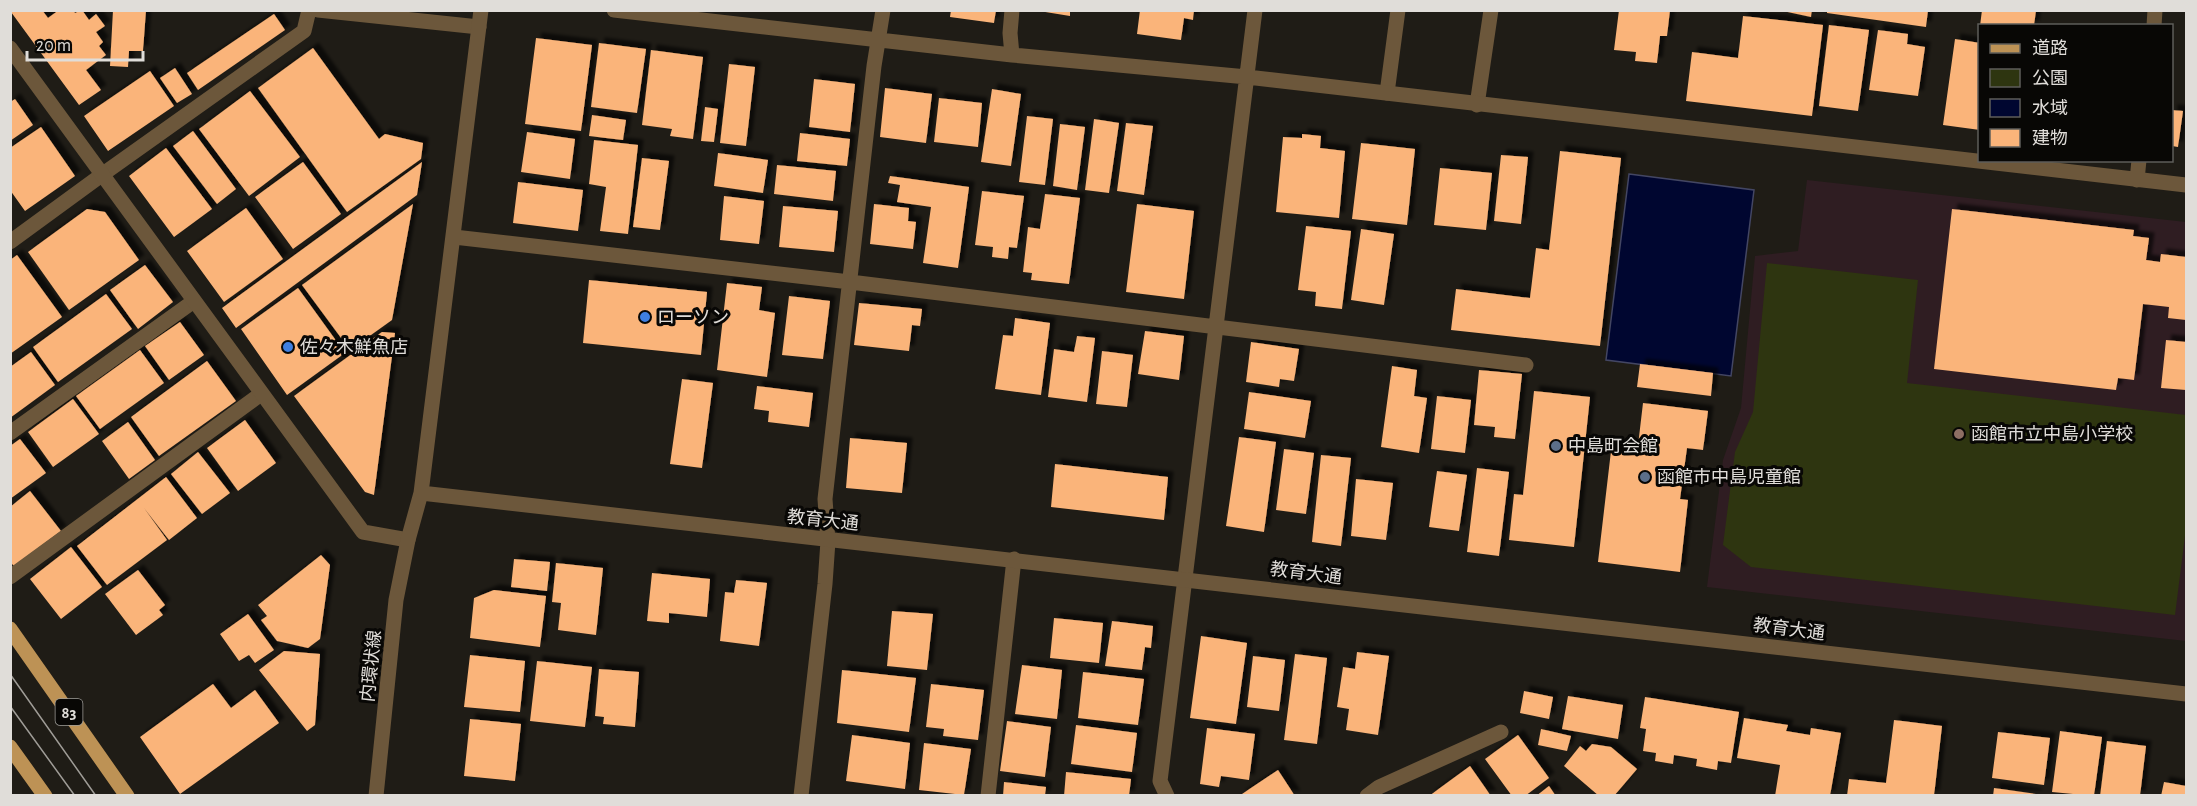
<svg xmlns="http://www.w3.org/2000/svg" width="2197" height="806" font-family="'Alegreya Sans','Noto Sans JP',sans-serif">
	<defs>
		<filter id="shadow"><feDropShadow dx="5.5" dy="-5.5" stdDeviation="1.5" flood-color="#0009"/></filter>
	</defs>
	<rect width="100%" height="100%" fill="#1f1c16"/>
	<!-- education -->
	<path fill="#2f1d22" d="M1807,180L2186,222V641L1707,587L1723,460L1741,408L1755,256L1798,251Z"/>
	<!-- green -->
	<path fill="#2e3510" d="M1767,263L1918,280L1907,383L2186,415V528L2175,615L1751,567L1723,545L1735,452L1753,412Z"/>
	<!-- water -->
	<path fill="#000630" stroke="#434663" stroke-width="1.5" d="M1629,174L1754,190L1731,376L1606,360Z"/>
	<!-- building -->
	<path fill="#fab47a" filter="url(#shadow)" d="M13,10H42L48,18L59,10H73L75,13L82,10L89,20L96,14L105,26L96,32L103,42L99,46L106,55L86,70L101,90L79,105L11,12Z
		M113,10H146L143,51H129L128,67L110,66Z
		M951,10H996L994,23L950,17Z
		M1033,10H1070V16Z
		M1140,10H1194L1193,20L1184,18L1181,40L1137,34Z
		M1619,10H1670L1667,36H1660L1657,63L1635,61L1636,52L1614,50Z
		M1778,10H1812L1811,17Z
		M1827,10H1928L1926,27L1827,13Z
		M1982,10H2036L2034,26H1980Z
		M274,14L285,30L198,90L187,73Z
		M1743,16L1823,25L1812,116L1686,101L1692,52L1738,58Z
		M1829,25L1869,30L1858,111L1819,106Z
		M1878,30L1908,34L1907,44L1925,47L1918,96L1869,90Z
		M536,38L592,45L581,131L525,124Z
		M1955,39L1980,43V130L1943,125Z
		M599,43L646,49L637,113L591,107Z
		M313,48L379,139L385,134L423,143L421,159L347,212L258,88Z
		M651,50L703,57L693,139L670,136L672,129L642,125Z
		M729,64L755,67L746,146L720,143Z
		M175,68L192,94L177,103L160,78Z
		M150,71L174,106L108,151L84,116Z
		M814,79L855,84L850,132L809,127Z
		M885,88L932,94L926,143L880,137Z
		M992,89L1021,94L1011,166L981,162Z
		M250,91L300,157L249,196L199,129Z
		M939,98L982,103L978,147L934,142Z
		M15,99L33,125L10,141V102Z
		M705,107L718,109L714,142L701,141Z
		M2172,110L2183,111L2178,147L2172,146Z
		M592,115L626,120L623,140L589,136Z
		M1027,116L1053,119L1045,185L1019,182Z
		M1094,119L1119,123L1109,193L1085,190Z
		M1126,123L1153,126L1144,195L1117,191Z
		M1060,124L1085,127L1077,190L1053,186Z
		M41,127L75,176L25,211L10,190V148Z
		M193,131L236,189L217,204L173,146Z
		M527,132L575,139L570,179L521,172Z
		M800,133L850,139L847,166L797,161Z
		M1302,134L1321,136L1320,148L1345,151L1339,218L1276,212L1283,137L1302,138Z
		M594,140L638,145L628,234L600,231L606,187L589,184Z
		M1361,143L1415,149L1407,225L1352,219Z
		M166,148L212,209L174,237L129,176Z
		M1560,151L1621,158L1600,346L1451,330L1456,289L1530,298L1536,248L1549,250Z
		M718,153L768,160L763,193L714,186Z
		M1501,155L1528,157L1521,224L1494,221Z
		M642,158L669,161L660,230L633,227Z
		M303,162L341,214L293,249L255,197Z
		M422,162L417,195L236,328L222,308Z
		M777,165L836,171L833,201L774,194Z
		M1440,168L1492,173L1486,230L1434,225Z
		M890,176L969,187L958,268L923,263L931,207L897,202L900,185L888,183Z
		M518,182L583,190L578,231L513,223Z
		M982,191L1024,196L1017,248L1009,247L1008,259L992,257L993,247L975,245Z
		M1045,194L1080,198L1069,284L1031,280L1032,273L1023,272L1028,227L1040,229Z
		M724,196L764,201L759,244L720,240Z
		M413,204L392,320L350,350L302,285Z
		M874,204L909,208L908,221L916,222L913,249L870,244Z
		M1137,204L1194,211L1184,299L1126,292Z
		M783,206L838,211L834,252L779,247Z
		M246,208L283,259L224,302L187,251Z
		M87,209L105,212L139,260L69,310L28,252Z
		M1952,209L2134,230L2133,236L2149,238L2146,260L2160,262L2161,254L2186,257V320L2168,318L2169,307L2143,304L2134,380L2118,378L2116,390L1934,369Z
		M1306,226L1351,231L1342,309L1315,306L1316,292L1298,290Z
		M1361,229L1394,234L1384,305L1351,300Z
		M17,255L62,317L10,354V260Z
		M145,265L173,302L138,329L110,290Z
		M589,280L707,292L701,355L583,343Z
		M727,283L762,287L759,310L775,313L767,377L717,370Z
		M298,288L345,353L287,395L241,329Z
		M106,294L132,329L58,382L33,347Z
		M789,296L830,301L823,359L782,355Z
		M859,303L922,309L920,326L912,325L909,351L854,345Z
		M1015,318L1050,323L1041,395L995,389L1003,335L1013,336Z
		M180,322L204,355L169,380L145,346Z
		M1145,331L1184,336L1179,380L1138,374Z
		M382,332L395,333L374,495L365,492L294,396Z
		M1077,336L1095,338L1087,402L1048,397L1054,349L1074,352Z
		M2166,340L2186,342V390L2161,388Z
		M1251,342L1299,349L1294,381L1280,379L1279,387L1246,382Z
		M140,350L164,383L100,429L76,396Z
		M1102,351L1133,355L1127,407L1096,404Z
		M31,352L55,385L10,418V367Z
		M207,361L236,401L159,456L131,417Z
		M1640,364L1713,373L1711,396L1637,387Z
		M1392,366L1417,370L1414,396L1427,398L1419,453L1381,447Z
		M1479,370L1522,374L1515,439L1494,437L1495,427L1474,425Z
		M682,379L713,383L702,468L670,464Z
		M757,386L813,393L809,427L768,422L769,411L754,409Z
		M1534,391L1590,397L1574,547L1509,540L1514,494L1523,495Z
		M1249,392L1311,401L1305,438L1244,429Z
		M1437,396L1471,400L1465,453L1431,449Z
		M73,399L99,434L53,467L28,432Z
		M1643,403L1708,411L1703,450L1687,448L1680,499L1688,500L1680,572L1598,562L1611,451L1637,454Z
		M245,420L276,463L238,491L207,448Z
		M128,422L155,460L129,479L102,441Z
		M1239,437L1276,442L1264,532L1226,526Z
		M850,438L907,443L902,493L846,488Z
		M20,439L46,473L10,499V446Z
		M1284,449L1314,453L1306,514L1276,510Z
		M198,452L230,493L202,514L171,474Z
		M1321,455L1351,458L1341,546L1312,542Z
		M1055,464L1168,477L1164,520L1051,507Z
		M1477,468L1509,472L1499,556L1467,552Z
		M1437,471L1467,475L1459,531L1429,527Z
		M166,477L197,518L169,540L144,508L167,540L107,585L77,546Z
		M1356,479L1393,483L1386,540L1351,536Z
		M30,491L61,531L14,566L10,562V507Z
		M71,547L102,587L61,619L30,579Z
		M321,555L330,565L320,639L308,648L277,641L261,620L267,616L258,605Z
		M514,559L550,562L547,591L511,587Z
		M556,563L603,568L596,635L558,630L561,603L552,602Z
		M138,570L165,605L159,610L163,615L136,635L105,594Z
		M652,573L710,579L707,617L669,613V623L647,621Z
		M736,580L767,583L759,646L720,641L725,592L734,593Z
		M494,590L546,596L540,647L470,638L474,598Z
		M892,611L933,614L927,670L887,666Z
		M248,614L274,650L255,663L249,655L239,661L220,634Z
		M1054,618L1103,623L1099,663L1050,658Z
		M1112,621L1153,626L1151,648L1145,647L1142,670L1105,666Z
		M1201,636L1247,643L1236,724L1190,718Z
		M284,651L320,654L315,725L307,731L259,670Z
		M1357,652L1389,656L1378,735L1346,730L1349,709L1337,707L1343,667L1355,669Z
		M1295,654L1327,658L1317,744L1284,740Z
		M470,655L525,661L520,712L464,707Z
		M1253,656L1285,660L1279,711L1247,707Z
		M537,661L592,667L585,727L530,721Z
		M1022,665L1062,670L1057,719L1015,714Z
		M599,669L639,672L635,727L603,724L604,717L595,716Z
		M842,670L916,678L909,732L837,723Z
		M1083,672L1144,679L1138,725L1078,718Z
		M213,684L231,708L255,690L279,723L180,794L140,737Z
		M931,684L984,690L978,740L943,736L944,729L926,727Z
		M1524,691L1553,697L1549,719L1520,713Z
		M1568,696L1623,705L1618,739L1562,729Z
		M1645,697L1739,712L1731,763L1718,761L1717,770L1696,766L1697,759L1674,755L1673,764L1655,761L1656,753L1643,751L1646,729L1640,728Z
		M1744,718L1788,725L1786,731L1810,735L1811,728L1841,733L1830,796H1775L1780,765L1737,758Z
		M470,719L521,724L515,781L464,776Z
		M1894,720L1942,726L1934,796H1847L1849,779L1886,783Z
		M1007,721L1051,727L1045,777L1000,771Z
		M1076,725L1137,733L1132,772L1071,764Z
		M1207,728L1255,734L1249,780L1221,776L1219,787L1200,784Z
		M1541,729L1571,736L1567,751L1538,745Z
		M2060,731L2102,737L2094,796L2052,792Z
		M1998,732L2050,738L2044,785L1992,778Z
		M852,735L910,743L905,789L846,781Z
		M1518,735L1549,778L1525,796H1512L1485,759Z
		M2107,741L2146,746L2140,796H2100Z
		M924,743L971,749L964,795L919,790Z
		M1592,744L1611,747L1637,769L1614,796H1599L1564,766L1580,746L1586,751Z
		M1470,766L1491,796H1429Z
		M1278,770L1295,796H1239Z
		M1066,772L1131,779L1129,796H1064Z
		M1004,782L1046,787L1045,796H1003Z
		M2164,782L2186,786V796H2161Z
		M1549,786L1556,796H1536Z
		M1994,788L2036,794V796H1993Z"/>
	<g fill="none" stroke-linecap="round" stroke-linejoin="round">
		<!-- service -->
		<path stroke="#6c573b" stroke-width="15" d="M1387,93L1398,10
			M1477,105L1491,10
			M10,242L103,174L304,31L309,10
			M10,433L194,301
			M10,577L261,394"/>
		<!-- minor -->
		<path stroke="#6c573b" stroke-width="15" d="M318,10L479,27
			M614,10L1012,55L1247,77L2186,185
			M2154,26L2155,10
			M10,48L363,532L408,540
			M1012,55L1010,33L1012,10
			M2137,180L2139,160
			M454,237L850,282L1526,365
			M801,796L825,584L828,541L825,499L874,66L883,10
			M988,796L1014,559
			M1167,796L1160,781L1255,10
			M1367,796L1379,787L1501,732"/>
		<!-- tertiary -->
		<path stroke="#6c573b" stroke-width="15" d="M421,493L2186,694
			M376,796L396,600L408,540L421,493L481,10"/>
		<!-- primary -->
		<path stroke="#bd9255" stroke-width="15" d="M10,629L127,796
			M10,747L45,796"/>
		<!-- tram -->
		<path stroke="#9f9c97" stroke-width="1.5" d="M10,674L96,796
			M10,706L75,796"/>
	</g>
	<!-- markers -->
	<g fill="#3f7fe0" stroke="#080705" stroke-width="2">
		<circle cx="645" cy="317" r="6"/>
		<circle cx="288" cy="347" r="6"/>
	</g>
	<circle fill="#8d6e63" stroke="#080705" stroke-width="2" cx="1959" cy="434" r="6"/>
	<g fill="#5c6f8a" stroke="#080705" stroke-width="2">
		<circle cx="1556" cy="446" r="6"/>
		<circle cx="1645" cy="477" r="6"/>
	</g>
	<g text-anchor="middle" stroke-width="6" stroke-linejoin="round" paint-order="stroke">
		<!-- shield labels -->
		<rect fill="#080705" stroke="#9f9d99" stroke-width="1.5" x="55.5" y="699" width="27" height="26" rx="4.5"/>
		<g font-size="16" font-weight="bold" fill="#e0ddd9">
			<text x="69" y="718">83</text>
		</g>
		<!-- poi labels -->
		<g font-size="18" fill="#e0ddd9" stroke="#080705" text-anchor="start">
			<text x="657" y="323">ローソン</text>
			<text x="300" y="353">佐々木鮮魚店</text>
			<text x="1971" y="440">函館市立中島小学校</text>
			<text x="1568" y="452">中島町会館</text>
			<text x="1657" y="483">函館市中島児童館</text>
		</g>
		<!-- street labels -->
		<g font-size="18" fill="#e0ddd9" stroke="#080705">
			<text transform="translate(823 520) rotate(6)" y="6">教育大通</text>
			<text transform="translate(1306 573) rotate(7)" y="6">教育大通</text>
			<text transform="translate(1789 629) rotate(7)" y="6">教育大通</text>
			<text transform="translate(371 666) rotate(-84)" y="6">内環状線</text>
		</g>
	</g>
	<!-- border -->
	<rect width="2197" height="806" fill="none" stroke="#e0ddd9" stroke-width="24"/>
	<!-- legend -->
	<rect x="1978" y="24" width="195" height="138" fill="#080705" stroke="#5e5d5a" stroke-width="1.5"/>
	<rect x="1990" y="44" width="30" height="9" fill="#bd9255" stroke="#5e5d5a" stroke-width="1.5"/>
	<text x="2032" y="54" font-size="18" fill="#e0ddd9">道路</text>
	<rect x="1990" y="69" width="30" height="18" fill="#2e3510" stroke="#5e5d5a" stroke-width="1.5"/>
	<text x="2032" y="84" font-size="18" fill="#e0ddd9">公園</text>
	<rect x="1990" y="99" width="30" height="18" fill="#000630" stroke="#5e5d5a" stroke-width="1.5"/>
	<text x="2032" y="114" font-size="18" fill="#e0ddd9">水域</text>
	<rect x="1990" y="129" width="30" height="18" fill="#fab47a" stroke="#5e5d5a" stroke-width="1.5"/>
	<text x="2032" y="144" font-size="18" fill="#e0ddd9">建物</text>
	<!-- scale -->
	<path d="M27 51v9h116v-9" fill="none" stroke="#e0ddd9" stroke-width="3"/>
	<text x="36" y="51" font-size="18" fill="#e0ddd9" stroke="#080705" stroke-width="4.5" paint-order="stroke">20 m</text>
</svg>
